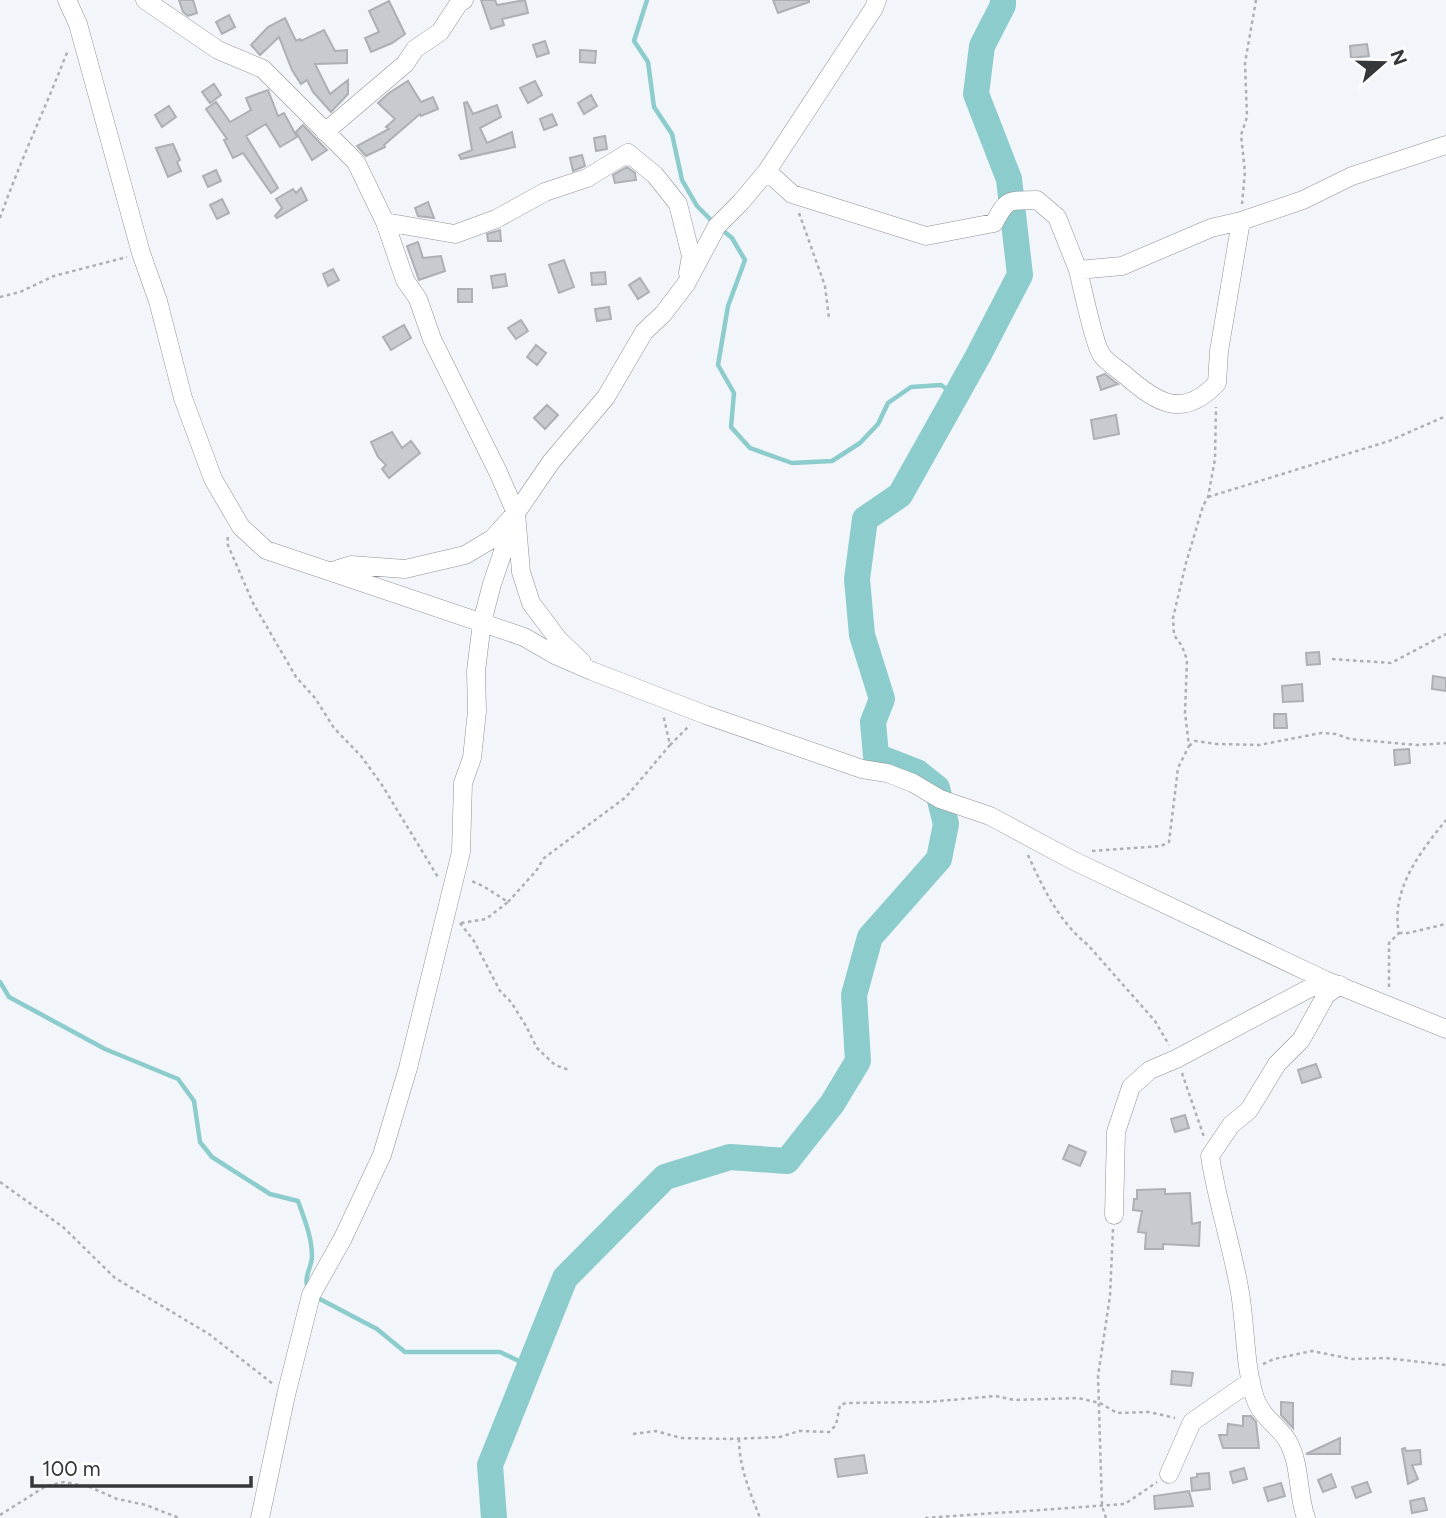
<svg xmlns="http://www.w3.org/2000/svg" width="1446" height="1518" font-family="Figtree,sans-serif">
	<rect width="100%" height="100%" fill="#f2f6fa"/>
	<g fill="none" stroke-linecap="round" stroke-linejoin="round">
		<!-- stream -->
		<path stroke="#8dcccc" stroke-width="4.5" d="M647,0L634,41L648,62L654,107L672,134L682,180L697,206L714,223
			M721,229L732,238L745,260L728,306L718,365L734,393L731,427L750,448L792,463L832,461L860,443L878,424L888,403L911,387L941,385L956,396
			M0,982L9,997L105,1049L178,1079L194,1101L200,1142L212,1157L270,1194L298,1201C304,1218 312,1237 312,1256C312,1267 303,1277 308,1288
			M316,1297L377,1329L405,1352H500L529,1366"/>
		<!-- river -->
		<path stroke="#8dcccc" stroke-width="26" d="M494,1518L490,1465L565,1278L665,1177L730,1157L787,1161L832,1104L858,1061L854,995L870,937L939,859L946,824L937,788L917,772L876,756L873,722L882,699L862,635L857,579L865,519L900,495L978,356L1020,275L1009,179L976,94L982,46L1003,5V0"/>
	</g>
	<!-- building -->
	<path fill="#c7cace" stroke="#acafb3" stroke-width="2" d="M179,0H193L197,13L188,16L183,12Z
		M481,0H495L497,5L525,0L528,13L502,19L504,25L491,29Z
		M773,0H809V2L778,13Z
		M389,1L405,34L392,43L371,52L365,38L379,32L369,11Z
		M229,15L235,27L222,34L216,22Z
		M285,18L296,41L300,39L301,41L324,30L335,51L347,50V63L315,64L330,94L348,80V94L331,112L313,92L307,80L301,84L292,70L279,37L260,55L251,45L268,27Z
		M545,41L549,53L537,57L533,45Z
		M1367,44L1369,56L1351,58L1350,46Z
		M580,50L596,51L595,63L580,62Z
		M408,81L421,102L433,97L438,109L421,116L420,114L384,145L385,147L366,156L357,146L389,129L386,127L395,119L378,103L389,93Z
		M535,81L542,95L528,103L520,88Z
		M214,84L221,95L210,103L202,92Z
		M268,90L278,116L284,113L297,137L280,147L266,124L246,136L278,188L271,193L243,153L233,158L224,140L227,139L206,109L216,102L230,122L251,110L246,98Z
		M591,95L597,106L584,114L578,103Z
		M467,102L473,114L497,105L501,117L480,128L487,143L512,132L515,147L461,159L459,155L472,150L464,103Z
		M169,106L176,117L162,127L155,115Z
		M552,114L557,125L544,130L540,119Z
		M303,125L327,150L312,160L296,132Z
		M605,136L607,149L596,151L594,138Z
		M173,144L180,160L177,162L181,171L168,177L156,148Z
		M582,155L585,166L573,171L570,158Z
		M627,167L635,173L636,180L615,183L613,175Z
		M216,170L221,181L208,187L203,176Z
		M301,188L307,200L277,218L275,216L282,208L276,199L293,189L296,193Z
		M222,199L229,213L217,219L210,205Z
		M428,202L434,218L418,216L415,208Z
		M500,230L501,241H488L487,234Z
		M418,242L423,258L441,256L445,271L419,280L407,246Z
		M564,260L574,287L559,293L549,265Z
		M333,269L339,280L328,286L323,274Z
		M605,272L606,284L592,285L591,273Z
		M505,274L507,286L493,288L491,276Z
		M640,278L649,292L638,299L629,285Z
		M458,289H472V302H458Z
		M609,307L611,319L597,321L595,309Z
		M521,320L528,331L516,339L508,328Z
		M404,325L411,338L391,350L383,337Z
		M536,345L546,353L537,365L527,357Z
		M1105,374L1115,382L1118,384L1101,390L1097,377Z
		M547,405L558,415L545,429L534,418Z
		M1116,415L1119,434L1094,439L1091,420Z
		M392,432L402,448L411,441L420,453L389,478L382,469L386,465L378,457L371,442Z
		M1319,652L1320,664L1307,665L1306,653Z
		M1433,676L1446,678V691L1432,689Z
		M1302,684L1303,701L1283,702L1282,686Z
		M1274,714H1286L1287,728H1274Z
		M1409,749L1410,763L1395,765L1394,750Z
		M1316,1064L1321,1077L1302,1083L1298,1070Z
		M1185,1115L1189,1128L1175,1132L1171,1119Z
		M1069,1145L1086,1152L1080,1166L1063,1159Z
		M1165,1189V1194L1190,1193L1192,1224L1200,1222L1199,1246L1163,1244V1249H1145L1146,1233L1138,1232L1142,1211L1133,1210L1134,1199H1137V1190Z
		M1172,1371L1193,1373L1191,1386L1171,1384Z
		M1281,1402L1293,1403V1428L1281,1415Z
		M1243,1416H1251L1256,1422L1259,1448H1223L1219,1435H1227L1228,1424L1243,1426Z
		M1340,1438V1454H1306Z
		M1405,1448L1406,1451L1420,1450L1421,1464L1412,1465L1418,1479L1408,1484L1402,1449Z
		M864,1455L867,1473L838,1477L835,1459Z
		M1244,1468L1247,1479L1233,1483L1230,1472Z
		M1209,1473L1210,1489L1192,1491L1191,1478L1197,1477V1474Z
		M1331,1474L1336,1487L1323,1492L1318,1480Z
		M1367,1482L1371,1492L1356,1498L1352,1487Z
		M1281,1483L1285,1496L1268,1501L1264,1488Z
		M1189,1491L1193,1506L1155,1509L1154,1496Z
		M1424,1498L1427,1510L1412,1513L1410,1501Z"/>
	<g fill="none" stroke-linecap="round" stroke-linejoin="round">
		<defs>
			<path id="minor" d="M67,0L78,24L141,253L158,301L183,398L213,479L241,527L266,550L524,637L555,655L592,671L706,715L862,769L887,773L913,783L940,799L990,816L1072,860L1325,980L1446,1029
				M145,0L218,50L263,69L356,162L385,222L405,280L418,299L432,339L498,472L516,513L521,572L531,603L558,639L582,662
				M325,132L405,64L415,49L440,32L459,3L464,0
				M767,171L792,194L926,236L994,223C1008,197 1008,201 1037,200L1057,217L1078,270L1122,266L1211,228L1241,221L1303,200L1352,176L1446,145
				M385,222L455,234L496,219L545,192L587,178L628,153L655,175L678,204L691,256L688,273
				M1078,270C1082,286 1094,344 1101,354C1106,362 1118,369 1125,375C1158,404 1183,419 1217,383L1219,351L1241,221
				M332,571L351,565L405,569L465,555L492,539L511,518
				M1114,1215L1116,1132L1131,1087L1150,1070L1176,1059L1325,980
				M1169,1474L1192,1422L1251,1381
				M260,1518L286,1395L311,1295L343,1238L382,1155L408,1068L461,852L463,783L472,758L477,711L476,671L482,622L492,584L516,513L551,462L606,397L644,332L663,314L686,284L717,226L741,202L767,171L874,8L877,0
				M1306,1518C1297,1493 1301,1463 1287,1440C1278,1425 1261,1417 1255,1398C1244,1365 1246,1323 1239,1287C1231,1243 1217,1201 1210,1156L1231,1125L1249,1110L1277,1064L1301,1040L1326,995L1340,985"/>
		</defs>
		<!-- minor casing -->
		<use href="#minor" stroke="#8f9296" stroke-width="19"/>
		<!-- path -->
		<path stroke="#adb0b3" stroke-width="2.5" stroke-dasharray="3.5 3.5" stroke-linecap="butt" d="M1242,204L1245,172L1241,135L1247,117L1245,63L1256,0
			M799,213L825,286L829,318
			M0,218C20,161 46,107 68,50
			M0,297L20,292L54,276L127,257
			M1208,497L1389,441L1446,416
			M228,537L227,543L253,603L296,677L315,698L334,728L361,756L382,785L439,879
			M1332,659L1391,663L1446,634
			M670,745L690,725
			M1189,746L1195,741L1217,744L1259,745L1321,733L1336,734L1350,739L1417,745L1446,743
			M1092,851L1161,846L1169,842L1178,768L1189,746L1185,713L1187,660L1182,646L1174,635L1173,618L1186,563L1203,506L1208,497L1215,459L1216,407
			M1028,855C1043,888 1059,922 1088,945L1155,1021L1169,1045
			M508,902L536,871L544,858L626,797L670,745L663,714
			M460,923L474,941L500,991L511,1002L526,1026L537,1048L555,1065L569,1070
			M461,923L486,919L508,902L483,886L469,880
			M1399,933H1408L1446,924
			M1389,987V943L1399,933C1390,890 1421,851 1446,820
			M1182,1073L1204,1137
			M0,1182L63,1227L115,1278L209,1334L273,1384
			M1263,1364L1274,1359L1312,1351L1352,1359L1386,1358L1446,1365
			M633,1434L656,1431L681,1438L730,1439L780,1437L799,1431L829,1432L836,1425L840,1405L846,1403L928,1402L996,1396L1014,1400L1078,1398L1100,1403L1117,1413L1149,1412L1175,1418
			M739,1439C739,1467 750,1492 760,1518
			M0,1515L46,1486L64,1482L90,1487L117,1499L146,1505L179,1518
			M925,1518L1125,1504L1157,1482
			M1106,1518L1102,1506L1098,1376L1110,1296L1113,1229"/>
		<!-- minor -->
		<use href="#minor" stroke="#fff" stroke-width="18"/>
	</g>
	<!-- north arrow -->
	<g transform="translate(1383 63) rotate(70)" stroke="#ffffff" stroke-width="5" paint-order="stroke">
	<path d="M0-5L12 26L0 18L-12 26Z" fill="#363739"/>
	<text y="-10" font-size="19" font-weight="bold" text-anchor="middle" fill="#363739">N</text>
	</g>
	<!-- scale -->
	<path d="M32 1476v10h219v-10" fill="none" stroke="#363739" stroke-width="3.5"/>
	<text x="42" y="1476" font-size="21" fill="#363739" stroke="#ffffff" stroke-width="5" paint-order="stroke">100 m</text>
</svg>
